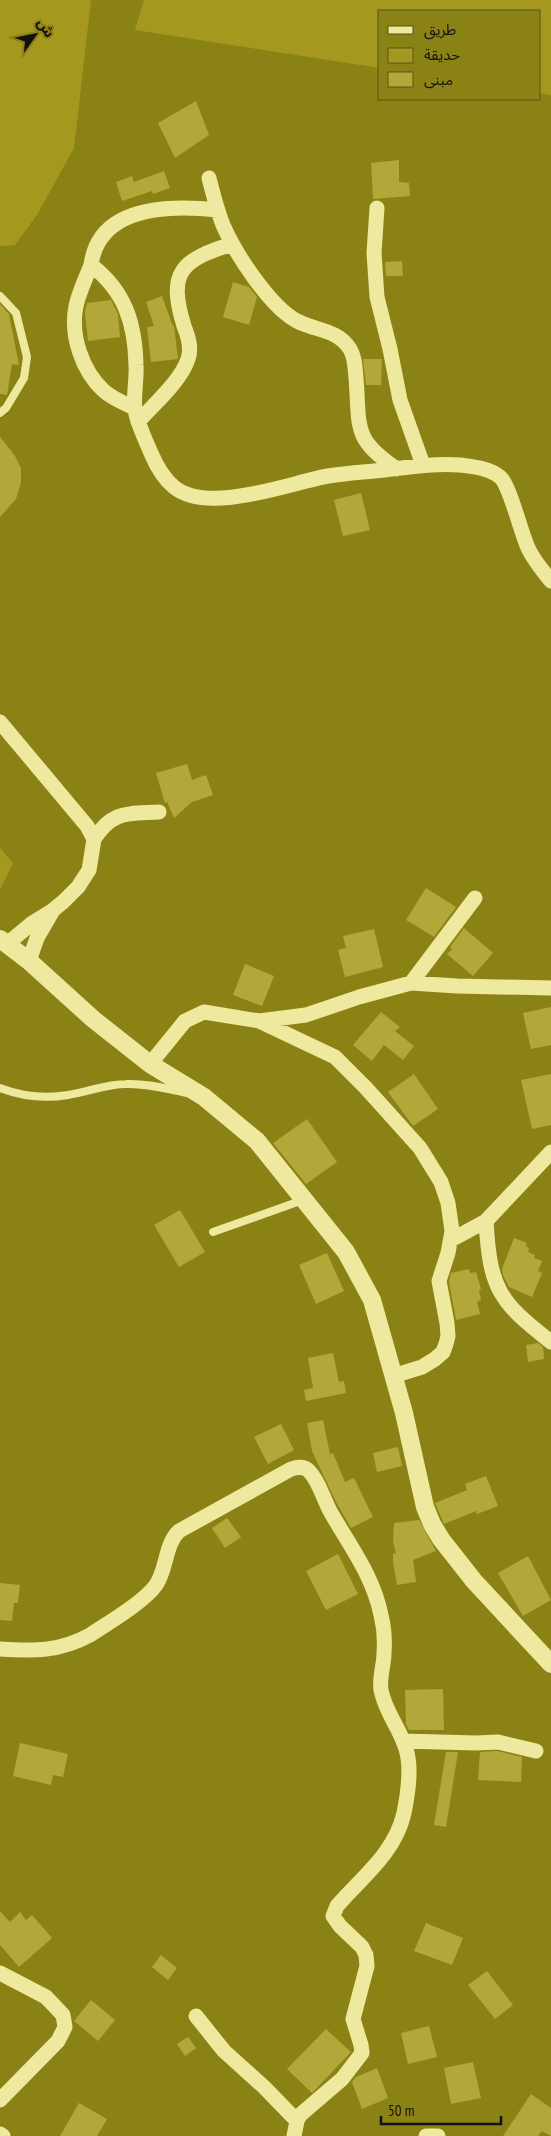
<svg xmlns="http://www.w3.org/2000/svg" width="551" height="2136" font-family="'PT Sans Narrow','Noto Sans Arabic',sans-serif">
	<rect width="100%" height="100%" fill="#8b8216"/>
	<!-- green -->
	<path fill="#a4991e" d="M0,0H91L74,148L37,215L15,245L0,246Z
		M144,0H551V95L540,93V11H380V68L135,30Z
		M0,848L13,863L0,890Z"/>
	<!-- building -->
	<path fill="#b2a83a" d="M196,101L209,135L175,158L158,123Z
		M399,160V182L409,183L410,196L373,199L371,163Z
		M164,171L170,188L153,194L152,191L122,201L116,182L132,176L134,182Z
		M402,261L403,276H386L385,262Z
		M233,282L249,287L257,297L249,325L223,317Z
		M162,296L172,324L174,326L178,359L151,362L147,327L154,326L146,302Z
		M111,300L118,314L120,337L88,341L85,312L87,303Z
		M0,304L9,314L19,365L12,364L7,395L0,394Z
		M363,359H382L381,385H366Z
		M0,437L15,456L21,468V483L16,499L0,517Z
		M361,493L370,530L343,536L334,500Z
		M187,764L192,780L206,775L213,795L192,802L174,818L167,802L165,803L156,773Z
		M426,888L456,907L434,937L406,920Z
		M464,928L493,953L473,976L447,954L452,949L450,947Z
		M374,929L383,967L345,977L338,950L346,948L343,936Z
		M245,964L274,976L262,1006L233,995Z
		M551,1007V1045L531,1049L523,1013Z
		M381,1012L400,1027L395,1031L414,1046L403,1060L384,1045L372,1061L353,1045Z
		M414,1074L438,1109L413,1126L388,1092Z
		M551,1074V1125L532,1129L521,1080Z
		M307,1119L337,1162L306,1184L273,1143Z
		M180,1210L205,1252L179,1267L154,1225Z
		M514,1238L527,1243L526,1246L529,1248L528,1252L535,1255L534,1258L542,1261L538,1271L542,1273L532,1297L509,1287L503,1275L502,1269Z
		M327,1253L344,1291L316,1304L299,1265Z
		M469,1269L470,1273L476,1272L481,1289L479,1290L481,1300L477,1302L480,1314L456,1320L449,1282L451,1273Z
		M538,1343L543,1347L544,1359L528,1362L526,1345Z
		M333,1353L339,1382L344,1381L346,1393L306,1401L304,1390L313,1388L308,1358Z
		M323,1420L330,1454L333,1453L345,1482L354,1478L373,1517L351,1528L336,1502L312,1451L307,1423Z
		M281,1424L294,1450L268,1464L254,1437Z
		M398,1447L402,1466L377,1472L373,1453Z
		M486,1476L498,1506L477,1514L476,1511L444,1524L435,1503L467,1490L465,1484Z
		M227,1518L241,1537L225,1548L212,1528Z
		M419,1520L436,1551L413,1560L416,1582L397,1585L393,1562V1554L396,1553L393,1542L394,1523Z
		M338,1554L358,1594L326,1610L306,1571Z
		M528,1556L551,1600L523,1616L498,1573Z
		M0,1583L20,1585L18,1603H14L12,1621L0,1620Z
		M443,1689L444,1730H409L406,1724L405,1690Z
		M20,1743L68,1754L63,1777L53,1775L51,1785L13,1776Z
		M497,1751L522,1757L521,1782L478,1780L480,1752Z
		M446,1752H458L446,1827L434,1825Z
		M0,1911L10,1922L20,1912L26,1920L32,1915L52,1938L19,1967L0,1945Z
		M426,1923L463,1938L452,1965L414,1951Z
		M161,1955L177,1968L168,1980L152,1967Z
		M487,1971L513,2005L495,2019L468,1985Z
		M91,2000L115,2020L98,2041L74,2021Z
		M429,2026L437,2057L408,2064L401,2033Z
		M326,2029L351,2052L312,2093L287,2069Z
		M188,2037L196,2048L185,2056L177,2044Z
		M473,2062L481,2098L451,2104L444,2068Z
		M377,2068L388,2098L362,2109L352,2082L356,2077Z
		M531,2094L551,2108V2136L542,2131L538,2136H503Z
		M79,2103L107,2119L97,2136H60Z"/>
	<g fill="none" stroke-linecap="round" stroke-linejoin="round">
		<!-- service -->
		<path stroke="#efe89f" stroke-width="8" d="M0,296L16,313L27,357L24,378L6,408L0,413
			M0,1088C21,1096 45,1099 68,1095C88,1092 106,1084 126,1084C146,1083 167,1089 187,1093
			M213,1232L303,1200"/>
		<!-- minor -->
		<path stroke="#efe89f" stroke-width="15" d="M209,178C213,194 217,210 223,225C235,253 270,307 297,321C316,331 337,329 350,349C355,357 355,368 356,378C360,427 352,439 397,469
			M377,208L374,253L377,297L390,349L400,400L423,465
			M218,210C171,205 99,205 91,265C125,291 135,323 136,365C137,379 133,396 135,410C138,425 145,439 151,453C156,465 163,478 174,487C208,515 289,483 328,476C347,473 366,472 385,470C410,467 435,463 460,465C474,467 489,468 500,477C510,485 521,534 529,550C535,562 543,571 551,581
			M91,265C86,278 79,292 76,306C70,335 82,371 104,391C113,399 124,403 135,408
			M138,422C153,405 181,381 188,359C192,348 188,336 184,326C167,271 182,260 232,244
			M0,722L87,826L94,839L89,870L78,887L64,901L52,911L31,924L7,944
			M94,839C113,810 128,814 159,812
			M29,961L37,938L52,912
			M411,983L475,898
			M259,1021L335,1057L366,1088L420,1148L441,1182L448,1203L452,1231L448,1253L439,1281L447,1323L448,1336L446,1344L443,1352L435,1359L422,1367L393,1376
			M150,1064L185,1021L204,1012L259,1021L306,1015L359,997L411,983L457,986L551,988
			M486,1221C490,1288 498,1301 551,1342
			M451,1240L486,1221L551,1152
			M0,1649C34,1651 59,1652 90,1635C108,1623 144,1602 156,1585C167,1569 165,1544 179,1531L291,1469C297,1467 304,1466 309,1471C319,1481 323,1498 330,1511C349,1545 373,1575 381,1615C384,1627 385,1640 384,1653C384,1665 379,1678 381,1690C385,1712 400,1728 406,1749C412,1768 408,1793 404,1813C395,1853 362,1877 337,1906L333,1916L340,1926L362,1947L366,1955L367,1966L353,2019L361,2045L362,2053L342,2079L300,2115L297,2121L294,2136
			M403,1741L476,1743L498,1742L536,1751
			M0,1973L46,1997L63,2015L65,2027L58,2041L0,2100
			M196,2016L224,2051L264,2087L297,2121
			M0,2134L3,2136
			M426,2136H438"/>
		<!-- tertiary -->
		<path stroke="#efe89f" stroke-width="18" d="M0,939L29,961L93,1019L150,1064L204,1097L257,1141L346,1252L372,1300L404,1413L425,1507L432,1524L441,1539L474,1581L551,1664"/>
	</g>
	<!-- legend -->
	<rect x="378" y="10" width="162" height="90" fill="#8b8216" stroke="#5a5514"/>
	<rect x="388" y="26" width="25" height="8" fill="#efe89f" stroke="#5a5514"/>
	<text x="424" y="35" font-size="15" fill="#111111">طريق</text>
	<rect x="388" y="48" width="25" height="15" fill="#a4991e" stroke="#5a5514"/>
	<text x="424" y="60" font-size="15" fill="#111111">حديقة</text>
	<rect x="388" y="72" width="25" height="15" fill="#b2a83a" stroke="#5a5514"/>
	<text x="424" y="85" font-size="15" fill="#111111">مبنى</text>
	<!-- north arrow -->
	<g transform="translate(35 35) rotate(57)" stroke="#8b8216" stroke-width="4" paint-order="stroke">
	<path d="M0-4L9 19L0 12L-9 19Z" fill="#111111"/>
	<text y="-8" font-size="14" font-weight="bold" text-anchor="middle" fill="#111111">ش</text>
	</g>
	<!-- scale -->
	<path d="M381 2116v8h120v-8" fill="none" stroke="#111111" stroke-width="2.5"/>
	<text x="388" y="2116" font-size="15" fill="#111111" stroke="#8b8216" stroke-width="4" paint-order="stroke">50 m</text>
</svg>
